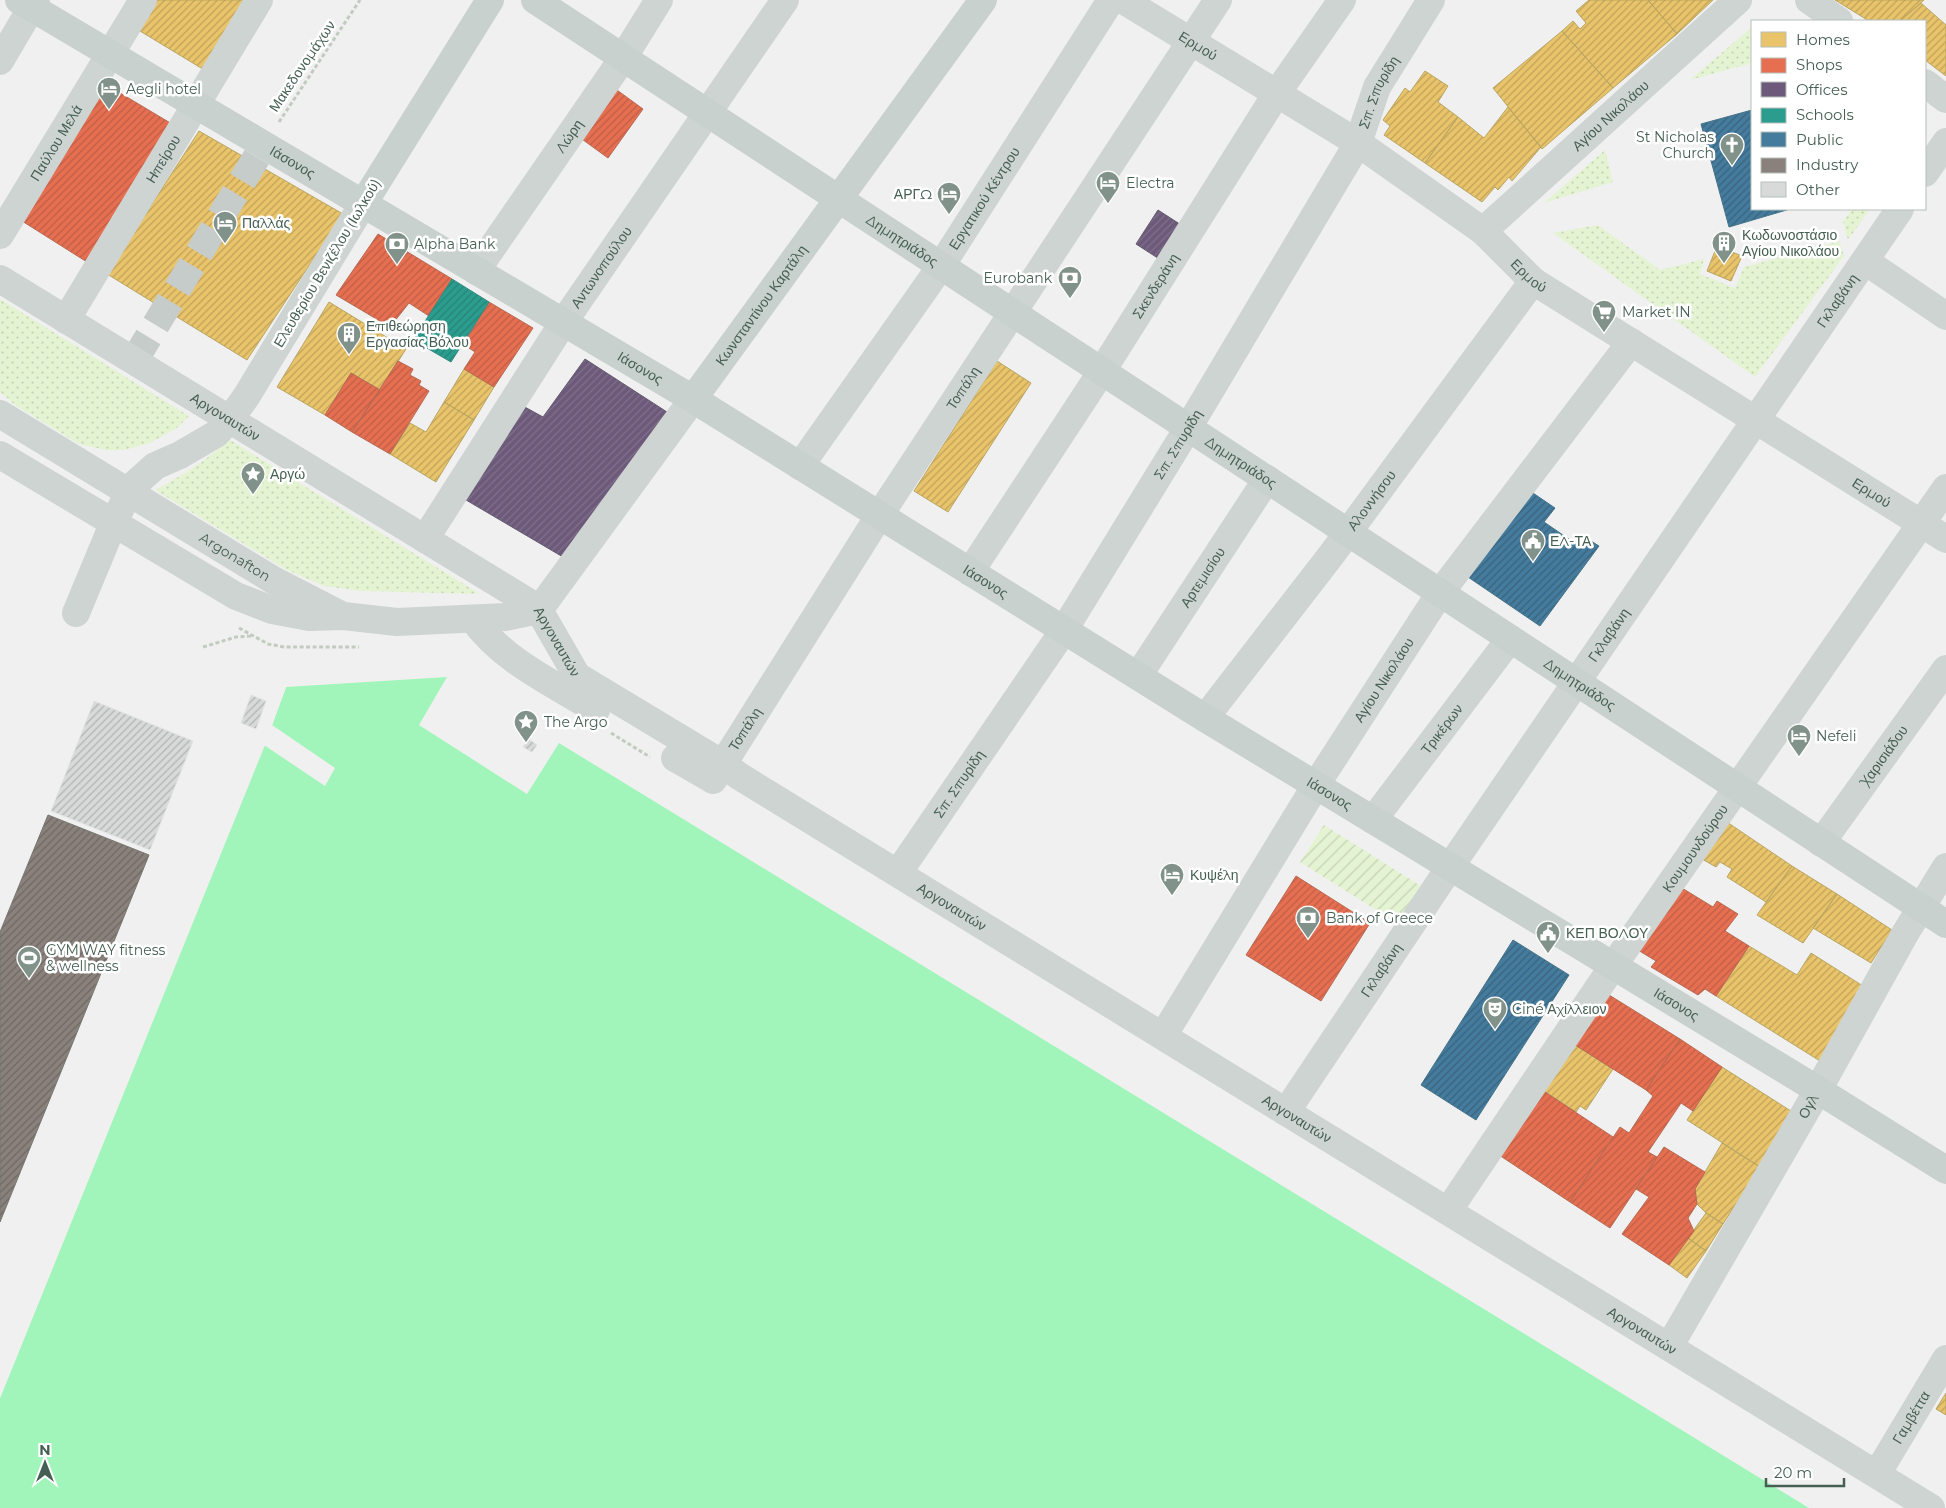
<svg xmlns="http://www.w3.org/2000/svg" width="1946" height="1508" font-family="Montserrat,sans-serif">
	<defs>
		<pattern id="grass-dots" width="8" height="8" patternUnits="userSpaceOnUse" patternTransform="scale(1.25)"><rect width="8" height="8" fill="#e4f3d2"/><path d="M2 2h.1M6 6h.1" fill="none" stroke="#c5d3b6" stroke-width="1.8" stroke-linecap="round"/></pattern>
		<pattern id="garden-furrows" width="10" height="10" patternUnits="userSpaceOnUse" patternTransform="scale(1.25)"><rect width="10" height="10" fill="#e4f3d2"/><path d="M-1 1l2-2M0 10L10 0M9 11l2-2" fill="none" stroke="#c5d3b6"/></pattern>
		<pattern id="homes-hatch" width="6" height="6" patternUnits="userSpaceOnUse" patternTransform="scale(1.25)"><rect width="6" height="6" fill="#e9c46a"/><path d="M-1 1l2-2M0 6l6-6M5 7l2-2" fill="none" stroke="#bfa25a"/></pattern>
		<pattern id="shops-hatch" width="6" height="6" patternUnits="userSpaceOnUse" patternTransform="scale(1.25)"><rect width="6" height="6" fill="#e76f51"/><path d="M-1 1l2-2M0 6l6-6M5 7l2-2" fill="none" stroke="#bd5e46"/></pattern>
		<pattern id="offices-hatch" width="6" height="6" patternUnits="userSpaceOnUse" patternTransform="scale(1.25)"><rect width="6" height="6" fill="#6d597a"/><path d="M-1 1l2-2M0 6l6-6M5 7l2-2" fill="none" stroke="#7f718a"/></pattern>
		<pattern id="schools-hatch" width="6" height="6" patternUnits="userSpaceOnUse" patternTransform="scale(1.25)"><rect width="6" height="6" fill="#2a9d8f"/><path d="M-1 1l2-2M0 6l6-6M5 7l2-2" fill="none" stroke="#268377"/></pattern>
		<pattern id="public-hatch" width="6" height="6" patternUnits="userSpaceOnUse" patternTransform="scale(1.25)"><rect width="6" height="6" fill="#457b9d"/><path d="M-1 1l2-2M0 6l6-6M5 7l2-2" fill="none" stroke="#39637c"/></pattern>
		<pattern id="industry-hatch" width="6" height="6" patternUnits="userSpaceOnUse" patternTransform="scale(1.25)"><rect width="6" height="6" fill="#8a817c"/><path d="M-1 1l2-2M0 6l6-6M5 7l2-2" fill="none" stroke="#6d6863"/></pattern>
		<pattern id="building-hatch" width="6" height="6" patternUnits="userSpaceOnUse" patternTransform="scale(1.25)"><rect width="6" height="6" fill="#d7dad9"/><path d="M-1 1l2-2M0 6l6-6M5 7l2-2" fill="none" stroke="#b0b4b3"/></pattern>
	</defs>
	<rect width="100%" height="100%" fill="#f1f0f1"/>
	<!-- grass -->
	<path fill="url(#grass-dots)" d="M1752,27V63L1690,80Z
		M1605,150L1613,182L1544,203Z
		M1852,209H1870L1848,240L1843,222Z
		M1598,225L1660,270L1704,259L1700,274L1735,288L1744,267L1839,241L1844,256L1755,377L1553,233Z
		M0,299L189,416L177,428L150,443L124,450H106L79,444L15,405L0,392Z
		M230,440L480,594L360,591L324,586L287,570L155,490C182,476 206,460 230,440Z"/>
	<!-- garden -->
	<path fill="url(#garden-furrows)" d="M1324,825L1424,888L1400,925L1300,862Z"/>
	<!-- water -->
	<path fill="#a2f5ba" d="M447,677L419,725L527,794L559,743L1809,1508H0V1398L265,745L286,687Z"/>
	<!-- pier -->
	<path fill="#f1f0f1" d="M284,686L286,687L272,725L335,768L325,786L264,745L0,1398V1391L262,744Z"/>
	<!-- homes -->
	<path fill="url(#homes-hatch)" stroke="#b8a663" d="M152,0H249L206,71L135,28Z
		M1589,0H1648L1677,34L1613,88L1562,31L1573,21L1580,29L1586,23L1576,11Z
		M1648,0H1713L1677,34Z
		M1835,0H1924L1900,21H1869Z
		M1921,3L1946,25V76L1925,60V21H1900Z
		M1562,31L1613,88L1542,149L1493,88Z
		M1425,71L1448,86L1438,102L1458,117L1425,163L1384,135L1390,126L1383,120L1405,88L1410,92Z
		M1508,107L1541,147L1512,181L1509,177L1498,190L1495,187L1482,202L1425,163L1458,117L1484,138Z
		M199,131L343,214L247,360L107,274Z
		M1717,246L1742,256L1731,281L1707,271Z
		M329,302L406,349L380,390L351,373L325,415L277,387Z
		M997,361L1031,383L948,512L914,491Z
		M464,369L494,387L474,420L444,402Z
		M444,402L474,420L436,482L390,454L410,423L426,432Z
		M1721,818L1792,866L1766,902L1727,877L1732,869L1720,862L1716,867L1695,855Z
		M1792,866L1837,894L1803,943L1757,915Z
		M1837,894L1892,930L1871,963L1813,928Z
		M1749,946L1797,975L1811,953L1863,986L1820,1061L1716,996Z
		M1569,1041L1613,1069L1586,1110L1580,1106L1576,1112L1539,1088Z
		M1722,1067L1794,1113L1760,1167L1687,1120Z
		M1722,1143L1760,1167L1723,1224L1706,1213L1697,1204L1695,1189Z
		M1706,1213L1723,1224L1706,1251L1688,1238Z
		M1688,1238L1706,1251L1687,1278L1669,1265Z
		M1946,1393V1415L1936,1409Z"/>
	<!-- shops -->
	<path fill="url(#shops-hatch)" stroke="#b66a52" d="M105,84L172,124L87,262L22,221Z
		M610,85L643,109L608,158L575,134Z
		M378,234L452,279L429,316L409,303L390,327L336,295Z
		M489,302L533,328L494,387L464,369L475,352L463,344Z
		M398,361L413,369L410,375L421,381L419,385L429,391L390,454L352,432Z
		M351,373L380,390L352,432L325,415Z
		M1296,876L1370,923L1321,1001L1246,955Z
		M1677,885L1713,907L1717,901L1738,914L1725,931L1749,946L1716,996L1705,989L1698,995L1651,967L1656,961L1633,947Z
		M1601,990L1680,1039L1646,1090L1569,1041Z
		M1680,1039L1722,1067L1693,1111L1681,1103L1648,1152L1657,1157L1610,1228L1570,1202L1620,1127L1629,1133L1653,1096L1646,1090Z
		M1539,1088L1613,1137L1570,1202L1496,1153Z
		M1664,1147L1705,1172L1695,1189L1697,1204L1688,1218L1694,1231L1669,1265L1622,1234L1649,1197L1636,1189Z"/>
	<!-- offices -->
	<path fill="url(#offices-hatch)" stroke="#615b6e" d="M1158,210L1189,230L1167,264L1136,244Z
		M585,359L667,412L563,557L461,497L523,406L543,417Z"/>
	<!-- schools -->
	<path fill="url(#schools-hatch)" stroke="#328a7d" d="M452,279L489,302L451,362L413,340Z"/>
	<!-- public -->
	<path fill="url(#public-hatch)" stroke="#457387" d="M1752,110V209H1790L1729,227L1701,124Z
		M1530,491L1555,508L1544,522L1579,546L1586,538L1599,546L1540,626L1468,577Z
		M1513,940L1569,975L1476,1120L1421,1085Z"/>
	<!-- industry -->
	<path fill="url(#industry-hatch)" stroke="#757770" d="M48,815L149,855L0,1222V932Z"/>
	<!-- building -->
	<path fill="url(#building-hatch)" stroke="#e2e3e3" d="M251,695L266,701L256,729L241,723Z
		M94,701L193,741L150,850L51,811Z
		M529,739L537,745L532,752L523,747Z"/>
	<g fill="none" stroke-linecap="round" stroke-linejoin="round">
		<!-- minor-tunnel -->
		<path stroke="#c6ccca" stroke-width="28" stroke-dasharray="28 14" stroke-linecap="butt" d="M134,361L264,145"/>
		<!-- path -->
		<path stroke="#c1ccbf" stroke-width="3" stroke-dasharray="4 2.5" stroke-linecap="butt" d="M279,122L360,0
			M239,628L268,644L284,647H359
			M203,647L236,637L252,636
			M611,733L650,757"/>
		<!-- minor -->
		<g stroke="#ced4d2" stroke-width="28">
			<path id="s1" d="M1123,0L1358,143L1483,231L1533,281L1946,539"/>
			<path d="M1809,0L1839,21"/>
			<path d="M0,61L36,0"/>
			<path d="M1925,83L1946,99"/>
			<path d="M1925,173L1946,142"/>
			<path id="s2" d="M1483,231L1738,0"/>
			<path id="s3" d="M0,235L143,0"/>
			<path d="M1865,261L1946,316"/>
			<path id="s4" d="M476,271L623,58L659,0"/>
			<path id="s5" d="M0,279L533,605L539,610L577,676L723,764L739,776L1931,1508"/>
			<path id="s6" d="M66,320L259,0"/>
			<path id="s7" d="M0,414L273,580L339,614"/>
			<path d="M0,455L236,596L272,610L309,617L343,616L397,622L505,617L539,610L693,399"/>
			<path id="s8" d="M800,466L941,266L1111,0"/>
			<path id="s9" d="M425,539L563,323L785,0"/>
			<path id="s10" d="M970,572L1102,371L1277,93L1342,0"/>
			<path d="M76,613L113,524L129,492L135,484L155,466L180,455L216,434L230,419L246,397L363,204"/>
			<path d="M473,619C503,661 553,683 596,710"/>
			<path id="s11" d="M1138,676L1267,479"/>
			<path id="s12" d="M1205,718L1332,554L1533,281"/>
			<path id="s13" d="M675,758L713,780L879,516L1218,0"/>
			<path id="s14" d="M1373,820L1510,639"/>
			<path id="s15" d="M1821,843L1946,669"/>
			<path id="s16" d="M898,873L1064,630L1188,428L1358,143L1377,87L1431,0"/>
			<path id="s17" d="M1163,1036L1316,785L1440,593L1631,342"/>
			<path id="s18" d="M1286,1112L1450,867L1900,209"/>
			<path id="s19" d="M1448,1211L1613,966L1946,488"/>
			<path id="s20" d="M1669,1347L1818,1090L1906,932L1946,867"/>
			<path id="s21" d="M1877,1474L1946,1359"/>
		</g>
		<!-- major -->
		<g stroke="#c8d1cd" stroke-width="28">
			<path id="s22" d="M19,0L693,399L1205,718L1818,1090L1946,1170"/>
			<path id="s23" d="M535,0L1946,924"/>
			<path d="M363,204L490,0"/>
			<path id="s24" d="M693,399L983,0"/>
		</g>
	</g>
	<!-- icons -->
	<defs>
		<symbol id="hotel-pin" viewBox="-11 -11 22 30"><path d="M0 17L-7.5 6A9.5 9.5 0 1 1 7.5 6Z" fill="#81928a" stroke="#fff"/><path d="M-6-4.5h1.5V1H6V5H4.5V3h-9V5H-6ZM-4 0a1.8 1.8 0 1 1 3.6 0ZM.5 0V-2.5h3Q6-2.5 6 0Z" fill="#fff"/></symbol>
		<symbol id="church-pin" viewBox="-11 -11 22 30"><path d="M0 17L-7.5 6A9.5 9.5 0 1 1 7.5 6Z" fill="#81928a" stroke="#fff"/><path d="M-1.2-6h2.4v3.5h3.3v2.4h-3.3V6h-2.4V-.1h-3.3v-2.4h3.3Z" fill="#fff"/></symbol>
		<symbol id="building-pin" viewBox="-11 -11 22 30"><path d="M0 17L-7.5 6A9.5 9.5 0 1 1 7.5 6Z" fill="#81928a" stroke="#fff"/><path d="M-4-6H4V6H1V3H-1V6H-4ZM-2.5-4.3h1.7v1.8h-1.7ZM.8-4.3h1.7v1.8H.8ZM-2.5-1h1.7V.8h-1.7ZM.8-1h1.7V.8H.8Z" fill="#fff"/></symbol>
		<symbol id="bank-pin" viewBox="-11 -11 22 30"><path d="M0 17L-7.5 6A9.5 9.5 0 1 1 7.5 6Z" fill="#81928a" stroke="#fff"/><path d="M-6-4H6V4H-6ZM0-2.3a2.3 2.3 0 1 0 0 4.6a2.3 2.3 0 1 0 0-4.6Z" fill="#fff"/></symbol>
		<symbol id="supermarket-pin" viewBox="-11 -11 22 30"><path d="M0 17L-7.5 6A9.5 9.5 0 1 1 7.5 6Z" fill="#81928a" stroke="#fff"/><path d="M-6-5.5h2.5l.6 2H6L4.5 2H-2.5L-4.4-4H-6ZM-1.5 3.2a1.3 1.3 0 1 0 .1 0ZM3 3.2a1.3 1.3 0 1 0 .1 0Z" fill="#fff"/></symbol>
		<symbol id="sight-pin" viewBox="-11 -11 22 30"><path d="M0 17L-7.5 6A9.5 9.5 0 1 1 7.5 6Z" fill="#81928a" stroke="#fff"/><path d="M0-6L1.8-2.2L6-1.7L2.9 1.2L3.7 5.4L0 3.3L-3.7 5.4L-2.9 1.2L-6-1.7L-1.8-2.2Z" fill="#fff"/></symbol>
		<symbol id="civic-pin" viewBox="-11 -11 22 30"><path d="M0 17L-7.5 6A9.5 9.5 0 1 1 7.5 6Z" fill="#81928a" stroke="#fff"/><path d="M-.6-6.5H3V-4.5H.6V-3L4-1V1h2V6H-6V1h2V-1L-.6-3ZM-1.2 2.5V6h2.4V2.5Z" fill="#fff"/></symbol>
		<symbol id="stadium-pin" viewBox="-11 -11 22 30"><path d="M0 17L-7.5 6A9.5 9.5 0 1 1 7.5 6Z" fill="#81928a" stroke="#fff"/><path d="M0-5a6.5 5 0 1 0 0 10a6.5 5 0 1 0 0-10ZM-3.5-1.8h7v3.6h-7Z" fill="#fff"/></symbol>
		<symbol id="theatre-pin" viewBox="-11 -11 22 30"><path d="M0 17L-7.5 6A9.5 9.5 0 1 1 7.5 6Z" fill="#81928a" stroke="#fff"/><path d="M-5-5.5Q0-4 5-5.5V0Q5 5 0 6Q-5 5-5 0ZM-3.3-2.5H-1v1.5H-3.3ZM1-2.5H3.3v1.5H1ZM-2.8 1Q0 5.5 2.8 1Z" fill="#fff"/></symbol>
	</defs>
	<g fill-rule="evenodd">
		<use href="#hotel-pin" x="95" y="75" width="28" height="38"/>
		<use href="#church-pin" x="1718" y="131" width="28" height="38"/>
		<use href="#hotel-pin" x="1094" y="169" width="28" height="38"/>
		<use href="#hotel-pin" x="935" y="180" width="28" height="38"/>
		<use href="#hotel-pin" x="211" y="209" width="28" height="38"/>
		<use href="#building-pin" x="1710" y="229" width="28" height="38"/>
		<use href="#bank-pin" x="383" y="230" width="28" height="38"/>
		<use href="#bank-pin" x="1056" y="264" width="28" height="38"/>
		<use href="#supermarket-pin" x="1590" y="298" width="28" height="38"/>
		<use href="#building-pin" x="335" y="320" width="28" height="38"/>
		<use href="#sight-pin" x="239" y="460" width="28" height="38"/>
		<use href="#civic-pin" x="1519" y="527" width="28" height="38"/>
		<use href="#sight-pin" x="512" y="708" width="28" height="38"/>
		<use href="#hotel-pin" x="1785" y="722" width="28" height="38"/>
		<use href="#hotel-pin" x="1158" y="861" width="28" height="38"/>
		<use href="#bank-pin" x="1294" y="904" width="28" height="38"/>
		<use href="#civic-pin" x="1534" y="919" width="28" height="38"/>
		<use href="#stadium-pin" x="15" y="944" width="28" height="38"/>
		<use href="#theatre-pin" x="1481" y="995" width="28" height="38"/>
	</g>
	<g text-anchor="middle" stroke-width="5" stroke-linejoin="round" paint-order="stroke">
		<!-- street labels -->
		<g font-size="14" fill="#455f53" stroke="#fff">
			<text dy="5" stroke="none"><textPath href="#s1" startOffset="88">Ερμού</textPath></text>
			<text transform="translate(302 66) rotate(-56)" y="5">Μακεδονομάχων</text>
			<text dy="5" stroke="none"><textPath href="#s16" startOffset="918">Σπ. Σπυρίδη</textPath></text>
			<text dy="5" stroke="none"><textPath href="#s2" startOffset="172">Αγίου Νικολάου</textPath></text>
			<text dy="5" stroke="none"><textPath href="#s4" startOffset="164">Λώρη</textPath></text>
			<text dy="5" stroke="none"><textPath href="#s3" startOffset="108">Παύλου Μελά</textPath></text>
			<text dy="5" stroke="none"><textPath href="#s6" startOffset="188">Ηπείρου</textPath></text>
			<text dy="5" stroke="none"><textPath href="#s22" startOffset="318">Ιάσονος</textPath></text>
			<text dy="5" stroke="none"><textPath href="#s8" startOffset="325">Εργατικού Κέντρου</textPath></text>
			<text dy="5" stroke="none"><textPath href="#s23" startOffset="439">Δημητριάδος</textPath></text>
			<text transform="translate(327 263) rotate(-59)" y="5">Ελευθερίου Βενιζέλου (Ιωλκού)</text>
			<text dy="5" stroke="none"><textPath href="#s9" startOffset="324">Αντωνοπούλου</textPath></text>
			<text dy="5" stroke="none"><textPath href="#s1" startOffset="492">Ερμού</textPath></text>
			<text dy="5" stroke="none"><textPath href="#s10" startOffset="341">Σκενδεράνη</textPath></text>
			<text dy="5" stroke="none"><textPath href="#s18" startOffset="981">Γκλαβάνη</textPath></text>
			<text dy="5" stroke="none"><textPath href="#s24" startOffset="116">Κωνσταντίνου Καρτάλη</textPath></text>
			<text dy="5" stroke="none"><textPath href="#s22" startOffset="722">Ιάσονος</textPath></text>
			<text dy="5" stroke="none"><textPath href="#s13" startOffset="509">Τοπάλη</textPath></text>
			<text dy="5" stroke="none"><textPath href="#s5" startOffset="264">Αργοναυτών</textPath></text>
			<text dy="5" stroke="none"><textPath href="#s16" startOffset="512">Σπ. Σπυρίδη</textPath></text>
			<text dy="5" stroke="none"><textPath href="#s23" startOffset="844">Δημητριάδος</textPath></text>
			<text dy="5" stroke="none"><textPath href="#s1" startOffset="898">Ερμού</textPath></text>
			<text dy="5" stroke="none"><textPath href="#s12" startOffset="274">Αλοννήσου</textPath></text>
			<text dy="5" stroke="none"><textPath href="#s7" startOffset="275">Argonafton</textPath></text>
			<text dy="5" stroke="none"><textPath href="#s11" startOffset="118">Αρτεμισίου</textPath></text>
			<text dy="5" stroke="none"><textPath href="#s22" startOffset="1128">Ιάσονος</textPath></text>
			<text dy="5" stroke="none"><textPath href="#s18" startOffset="576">Γκλαβάνη</textPath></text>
			<text dy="5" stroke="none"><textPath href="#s5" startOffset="669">Αργοναυτών</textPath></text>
			<text dy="5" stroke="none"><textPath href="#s17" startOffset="419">Αγίου Νικολάου</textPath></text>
			<text dy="5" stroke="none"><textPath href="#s23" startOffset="1249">Δημητριάδος</textPath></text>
			<text dy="5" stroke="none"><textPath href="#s14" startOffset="114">Τρικέρων</textPath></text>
			<text dy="5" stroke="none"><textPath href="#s13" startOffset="104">Τοπάλη</textPath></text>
			<text dy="5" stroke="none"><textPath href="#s15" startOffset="108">Χαρισιάδου</textPath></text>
			<text dy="5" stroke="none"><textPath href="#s16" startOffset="108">Σπ. Σπυρίδη</textPath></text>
			<text dy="5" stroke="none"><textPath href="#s22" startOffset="1532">Ιάσονος</textPath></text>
			<text dy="5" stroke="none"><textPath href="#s19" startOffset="439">Κουμουνδούρου</textPath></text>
			<text dy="5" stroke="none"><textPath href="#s5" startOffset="1149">Αργοναυτών</textPath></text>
			<text dy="5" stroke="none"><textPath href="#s18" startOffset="171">Γκλαβάνη</textPath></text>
			<text dy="5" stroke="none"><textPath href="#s22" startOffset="1938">Ιάσονος</textPath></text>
			<text dy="5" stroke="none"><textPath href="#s20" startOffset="278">Ογλ</textPath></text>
			<text dy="5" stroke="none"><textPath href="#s5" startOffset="1554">Αργοναυτών</textPath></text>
			<text dy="5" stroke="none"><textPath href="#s5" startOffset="1959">Αργοναυτών</textPath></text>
			<text dy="5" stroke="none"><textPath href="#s21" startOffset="66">Γαμβέττα</textPath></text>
		</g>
		<!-- poi labels -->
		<g font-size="14" fill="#455f53" stroke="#fff" text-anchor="start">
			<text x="126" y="94">Aegli hotel</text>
			<text x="1714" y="142" text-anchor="end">St Nicholas<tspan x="1714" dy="16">Church</tspan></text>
			<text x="1126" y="188">Electra</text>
			<text x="932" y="199" text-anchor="end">ΑΡΓΩ</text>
			<text x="242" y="228">Παλλάς</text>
			<text x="1742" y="240">Κωδωνοστάσιο<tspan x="1742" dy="16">Αγίου Νικολάου</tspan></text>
			<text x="414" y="249">Alpha Bank</text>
			<text x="1052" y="283" text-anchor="end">Eurobank</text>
			<text x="1622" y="317">Market IN</text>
			<text x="366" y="331">Επιθεώρηση<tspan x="366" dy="16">Εργασίας Βόλου</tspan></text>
			<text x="270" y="479">Αργώ</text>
			<text x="1550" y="546">ΕΛ-ΤΑ</text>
			<text x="544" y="727">The Argo</text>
			<text x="1816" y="741">Nefeli</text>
			<text x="1190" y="880">Κυψέλη</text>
			<text x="1326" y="923">Bank of Greece</text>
			<text x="1566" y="938">ΚΕΠ ΒΟΛΟΥ</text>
			<text x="46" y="955">GYM WAY fitness<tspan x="46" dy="16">&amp; wellness</tspan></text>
			<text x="1512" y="1014">Ciné Αχίλλειον</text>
		</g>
	</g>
	<!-- legend -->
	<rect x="1751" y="20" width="175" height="190" fill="#ffffff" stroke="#b5bfba"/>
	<rect x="1761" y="32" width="25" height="15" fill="#e9c46a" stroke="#b5bfba"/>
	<text x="1796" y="45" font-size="15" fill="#455f53">Homes</text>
	<rect x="1761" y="58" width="25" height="15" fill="#e76f51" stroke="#b5bfba"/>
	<text x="1796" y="70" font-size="15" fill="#455f53">Shops</text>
	<rect x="1761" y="82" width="25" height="15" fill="#6d597a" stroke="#b5bfba"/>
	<text x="1796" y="95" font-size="15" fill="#455f53">Offices</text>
	<rect x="1761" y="108" width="25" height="15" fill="#2a9d8f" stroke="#b5bfba"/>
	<text x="1796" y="120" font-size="15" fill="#455f53">Schools</text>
	<rect x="1761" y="132" width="25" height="15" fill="#457b9d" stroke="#b5bfba"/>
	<text x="1796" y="145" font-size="15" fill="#455f53">Public</text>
	<rect x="1761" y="158" width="25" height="15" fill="#8a817c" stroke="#b5bfba"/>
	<text x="1796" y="170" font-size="15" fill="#455f53">Industry</text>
	<rect x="1761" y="182" width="25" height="15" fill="#d7dad9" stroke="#b5bfba"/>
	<text x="1796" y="195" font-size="15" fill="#455f53">Other</text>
	<!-- north arrow -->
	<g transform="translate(45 1463)" stroke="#ffffff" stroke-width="4" paint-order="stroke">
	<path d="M0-4L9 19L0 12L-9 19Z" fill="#455f53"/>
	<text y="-8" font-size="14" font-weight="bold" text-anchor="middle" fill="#455f53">N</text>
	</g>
	<!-- scale -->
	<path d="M1766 1478v8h78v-8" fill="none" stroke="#455f53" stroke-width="2.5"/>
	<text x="1774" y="1478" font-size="15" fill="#455f53" stroke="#ffffff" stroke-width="4" paint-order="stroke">20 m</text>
</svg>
